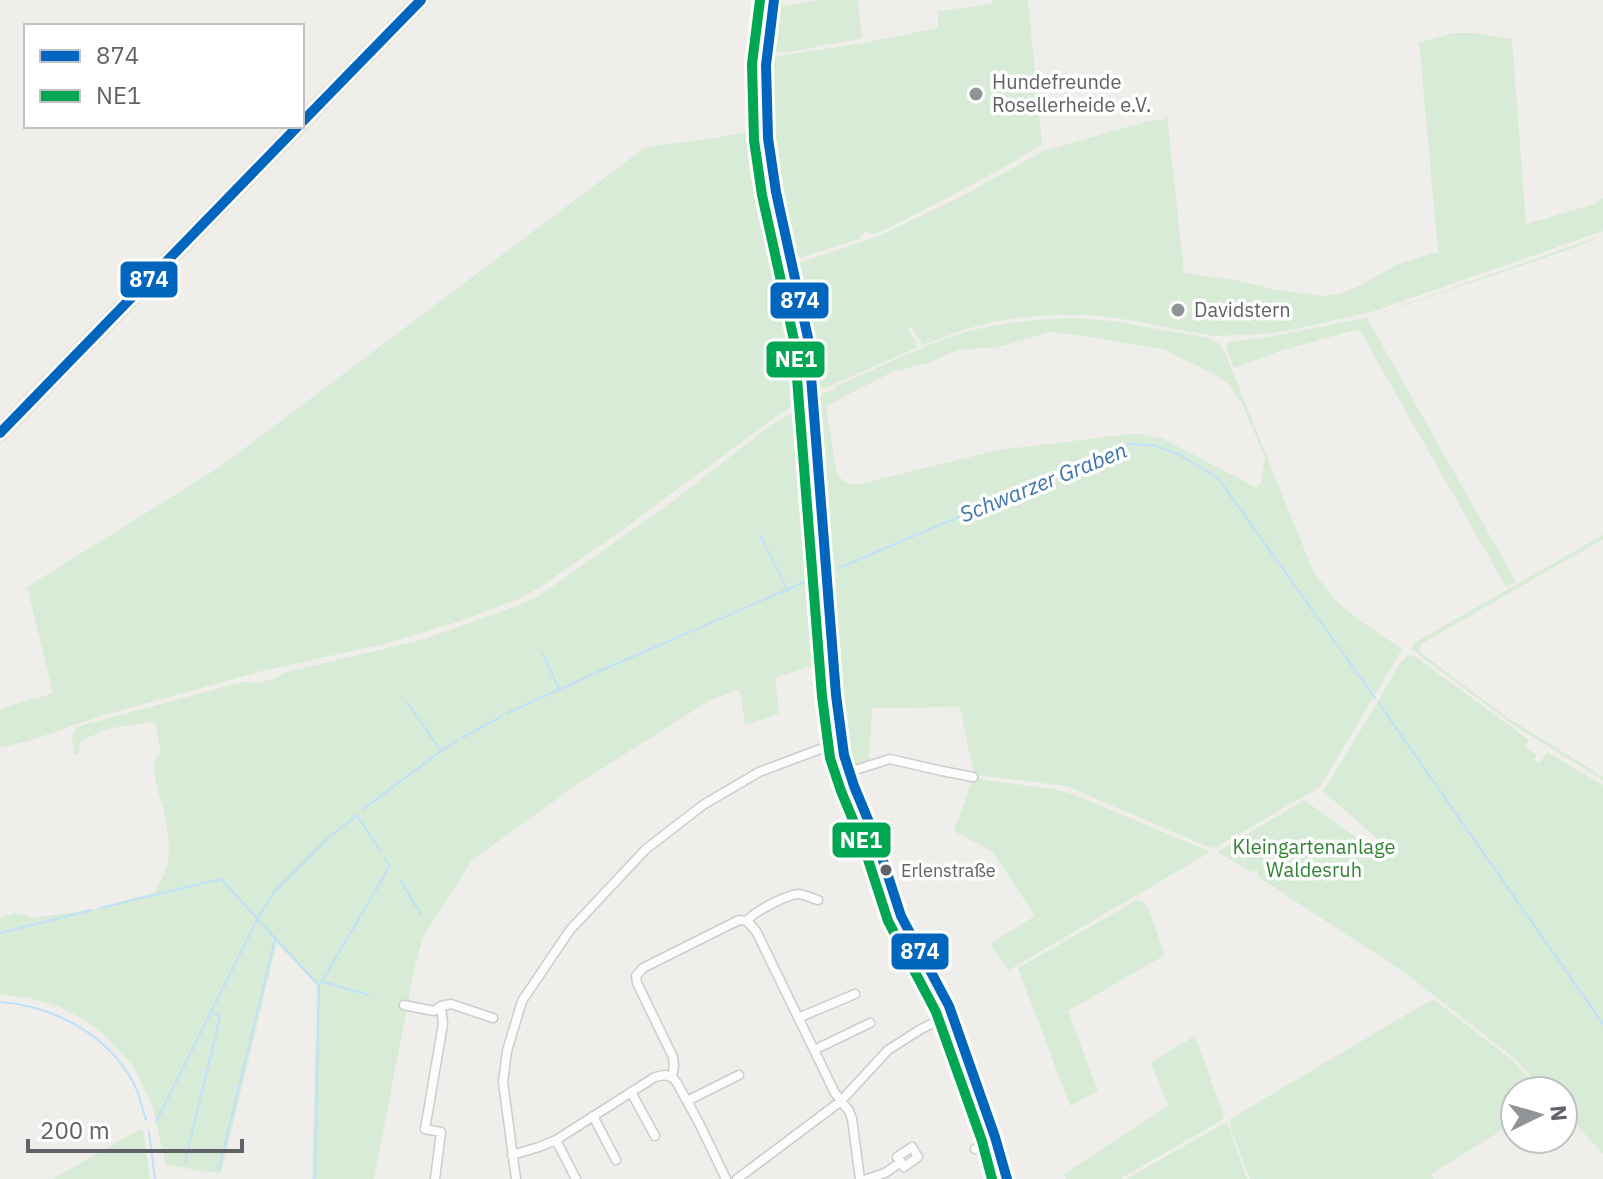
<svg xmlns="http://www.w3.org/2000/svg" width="1603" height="1179" font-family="'IBM Plex Sans',sans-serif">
	<rect width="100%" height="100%" fill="#efeeea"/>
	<!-- green -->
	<path fill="#d8ebd6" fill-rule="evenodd" d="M426,0H432L98,345L96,342Z
		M780,0H783V6L822,0H858L862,38L789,52H776L773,50Z
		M992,0H1028L1042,144C988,178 932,206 875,234L865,231L859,239L800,258L797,256L784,200L774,140L773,57L863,43L938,28V11L993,4Z
		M1454,33H1474L1512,39L1526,224L1595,204L1603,198V231L1374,311L1292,330L1267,334L1213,336L1122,319L1088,315H1056L1026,317L992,322L966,329L923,345L912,328H908L918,347L825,388L818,387L814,337L800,263L879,236L960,197L1044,151L1145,122L1165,119L1167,115L1184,273L1235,280L1271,289L1323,296L1338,294L1357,287L1398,264L1438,252L1419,42Z
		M755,130L762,134L767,182L789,267L787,269L802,338L807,394L607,541L537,589L519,599L460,621L384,644L262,671L104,715L31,740L0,748V709L53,693L27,587L221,466L643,149L653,146L709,139Z
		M1603,235L1582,245L1367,318L1516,582L1506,587L1359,329L1283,350L1234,368L1226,347L1229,342L1275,336L1366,318Z
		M1073,318L1113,321L1208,338L1220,344L1225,353L1314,573L1339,604L1359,620L1402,649L1320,787L1215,848L1206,846L1066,786L974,775L960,707L872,708L869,763L859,765L852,764L845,724L819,395L836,389V386C881,367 927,342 974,330C1007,322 1040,319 1073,318ZM1051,332L1098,338L1165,350L1214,374L1229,384L1242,404L1265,457L1261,484L1255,487L1251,485L1164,439L1137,433L999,450L860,484C847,484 841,482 836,470L826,406L892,372L928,363L952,352L962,349L994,348Z
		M794,412L803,414L810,426L816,520L833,730H827L815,665L775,678L779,714L745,725L740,690L712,699L579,783L472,860L423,937L415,966L374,1179H312L317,985L277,943L221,1174L166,1165L153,1108L134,1067L100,1031L88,1022L60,1007L29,998L0,994V918L15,913L34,918L95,909L155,892C159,882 166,873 168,863C170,847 168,829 164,813C160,793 151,777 156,757L161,753L155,721L107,729L81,741L79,752L74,755L72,736L77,727L246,681C257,685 275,680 283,673L425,639L527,602L540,595L669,504L774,423Z
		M1603,535V539L1421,644L1419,649L1421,653L1506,717L1592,770L1603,777V780L1515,726L1411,649L1414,643Z
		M1408,655L1416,657L1529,740L1525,747L1536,755L1534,760L1540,763L1547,752L1603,785V1154L1563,1110V1091H1545L1515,1059L1404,972L1258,877L1259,873L1256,870L1251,872L1219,853V851L1304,800L1378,853L1387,847L1323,791L1364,725L1400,663Z
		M973,778L1053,789L1073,794L1208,851L1207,854L1009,970L990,944L1035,916L993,852L954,831Z
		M1140,900L1144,903L1148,908L1165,955L1068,1011L1098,1091L1070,1106L1018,968L1135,901Z
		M1431,1000L1436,1001L1513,1061L1541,1091H1515V1122L1431,1174L1434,1179H1250L1231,1130L1230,1119Z
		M1195,1036L1222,1110L1224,1118L1222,1120L1120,1179H1066L1064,1174L1168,1106L1151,1062Z
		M1223,1124L1227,1125L1229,1128L1247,1179H1126Z
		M143,1129L150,1179H52L134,1133Z"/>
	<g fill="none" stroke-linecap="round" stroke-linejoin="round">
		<!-- stream -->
		<path stroke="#bfe0f9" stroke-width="2" d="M760,535L788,591
			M839,568L1129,444L1153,445L1180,455L1218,478L1375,698
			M543,654L559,689
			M407,702L440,750
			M1378,702L1603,1024
			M507,713L600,671L814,578
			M462,738L502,716
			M362,810L441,751L458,740
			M400,880L421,914
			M100,908L221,879L319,986
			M0,933L91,910
			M324,982L369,995
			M0,1002C54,1006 109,1035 134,1084C140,1095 142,1108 146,1120
			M156,1122L258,918L274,892L327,839L357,815L380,851
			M149,1131L155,1179
			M185,1162L220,1017L212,1012
			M219,1169L275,939
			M315,1179L319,986L390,866L384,858"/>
		<defs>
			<path id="street" d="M849,772L890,759L942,771L973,777
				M747,921C753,912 788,894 799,894C805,895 812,898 818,900
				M404,1005L434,1011L441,1006L451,1004L493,1018
				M798,1018L855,994
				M814,1050L870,1023
				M631,1092L655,1136
				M687,1101L739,1075
				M593,1116L616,1160
				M556,1140L576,1179
				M912,1147L918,1157L904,1167L897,1157Z
				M975,1149L995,1137
				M512,1155L539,1147L556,1140L655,1077L664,1075L672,1077
				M435,1179L441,1132L425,1129L443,1024L441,1006
				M516,1179L503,1082L507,1051L522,1001L570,930L646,849L703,805L759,772L842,741
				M726,1179L699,1123L677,1083L672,1077L674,1066L673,1057L637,983L636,976L643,968L739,920L747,921L756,931L835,1093L849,1111L852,1119L860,1179
				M737,1179L841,1101L888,1050L921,1029L952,1014
				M867,1179L885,1173L901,1162"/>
			<path id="secondary" d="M774,0L766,65L768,138L776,192L808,338L836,695L844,755L854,786L876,839L901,916L949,1006L995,1137L1007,1179"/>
			<path id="primary" d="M302,122L421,0
				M0,433L298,126"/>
		</defs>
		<!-- street casing -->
		<use href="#street" stroke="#cbcccc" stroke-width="11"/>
		<!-- secondary casing -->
		<use href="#secondary" stroke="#cacacb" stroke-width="15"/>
		<!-- primary casing -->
		<use href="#primary" stroke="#d7ceb8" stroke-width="17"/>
		<!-- street -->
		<use href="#street" stroke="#fdfcfc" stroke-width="8"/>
		<!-- secondary -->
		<use href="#secondary" stroke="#fdfcfc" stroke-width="12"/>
		<!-- primary -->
		<use href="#primary" stroke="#f4f2e9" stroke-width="14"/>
		<defs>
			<path id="bus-1" d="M774,0L766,65L768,138L776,192L808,338L836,695L844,755L854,786L876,839L901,916L949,1006L995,1137L1007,1179
				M302,122L421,0
				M0,433L298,126"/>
			<path id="bus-2" d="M760,0L752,64L754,140L762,195L794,340L822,696L830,758L841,791L863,844L888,921L936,1012L982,1141L992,1179"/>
		</defs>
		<!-- bus-1 casing -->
		<use href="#bus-1" stroke="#fff" stroke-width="16"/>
		<!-- bus-2 casing -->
		<use href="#bus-2" stroke="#fff" stroke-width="16"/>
		<!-- bus-1 -->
		<use href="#bus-1" stroke="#0065bd" stroke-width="10"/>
		<!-- bus-2 -->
		<use href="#bus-2" stroke="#00a651" stroke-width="10"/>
	</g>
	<!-- markers -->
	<g fill="#919496" stroke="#fff" stroke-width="3">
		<circle cx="976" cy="94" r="8"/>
		<circle cx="1178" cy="310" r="8"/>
	</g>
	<circle fill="#5f6368" stroke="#fff" stroke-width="3" cx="886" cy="870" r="7"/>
	<g text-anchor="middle" stroke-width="7" stroke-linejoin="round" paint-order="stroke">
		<!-- bus labels -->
		<g font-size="18" fill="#5f6368" stroke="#fff" text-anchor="start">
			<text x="901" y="877">Erlenstraße</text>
		</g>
		<!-- poi labels -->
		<g font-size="20" fill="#5f6368" stroke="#fff" text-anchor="start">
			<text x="992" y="89">Hundefreunde<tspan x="992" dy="23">Rosellerheide e.V.</tspan></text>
			<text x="1194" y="317">Davidstern</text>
		</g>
		<!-- park labels -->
		<g font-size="20" fill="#348238" stroke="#fff">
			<text x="1314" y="854">Kleingartenanlage<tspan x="1314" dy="23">Waldesruh</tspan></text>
		</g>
		<!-- water labels -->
		<g font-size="22" font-style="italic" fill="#4174aa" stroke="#fff">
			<text transform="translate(1043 482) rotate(-22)" y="8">Schwarzer Graben</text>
		</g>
	</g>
	<g stroke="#fff" stroke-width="3">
		<rect x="119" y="260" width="60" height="39" rx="8" fill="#0065bd"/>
		<rect x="769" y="281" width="61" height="39" rx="8" fill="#0065bd"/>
		<rect x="765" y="340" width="61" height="39" rx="8" fill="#00a651"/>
		<rect x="831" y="821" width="61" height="38" rx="8" fill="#00a651"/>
		<rect x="890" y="932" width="60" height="39" rx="8" fill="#0065bd"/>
	</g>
	<g font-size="22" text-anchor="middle" font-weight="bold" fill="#fff">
		<text x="149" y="287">874</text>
		<text x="800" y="308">874</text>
		<text x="796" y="367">NE1</text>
		<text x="861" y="848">NE1</text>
		<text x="920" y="959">874</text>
	</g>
	<!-- legend -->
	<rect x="24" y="24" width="280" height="104" fill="#ffffff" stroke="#bfc1c3" stroke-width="2"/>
	<rect x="40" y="50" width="40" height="12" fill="#0065bd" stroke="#bfc1c3" stroke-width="2"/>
	<text x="96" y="64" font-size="24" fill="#5f6368">874</text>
	<rect x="40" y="90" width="40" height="12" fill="#00a651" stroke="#bfc1c3" stroke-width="2"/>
	<text x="96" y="104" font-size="24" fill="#5f6368">NE1</text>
	<!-- north arrow -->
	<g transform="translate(1539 1115) rotate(85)"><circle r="38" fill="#ffffff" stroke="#bfc1c3" stroke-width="2"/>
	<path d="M0-6L14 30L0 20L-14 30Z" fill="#919496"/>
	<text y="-12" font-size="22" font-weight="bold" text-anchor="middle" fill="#5f6368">N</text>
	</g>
	<!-- scale -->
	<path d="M28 1139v12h214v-12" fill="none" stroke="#5f6368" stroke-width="4"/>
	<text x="40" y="1139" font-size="24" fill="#5f6368" stroke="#ffffff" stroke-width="6" paint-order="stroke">200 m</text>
</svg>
